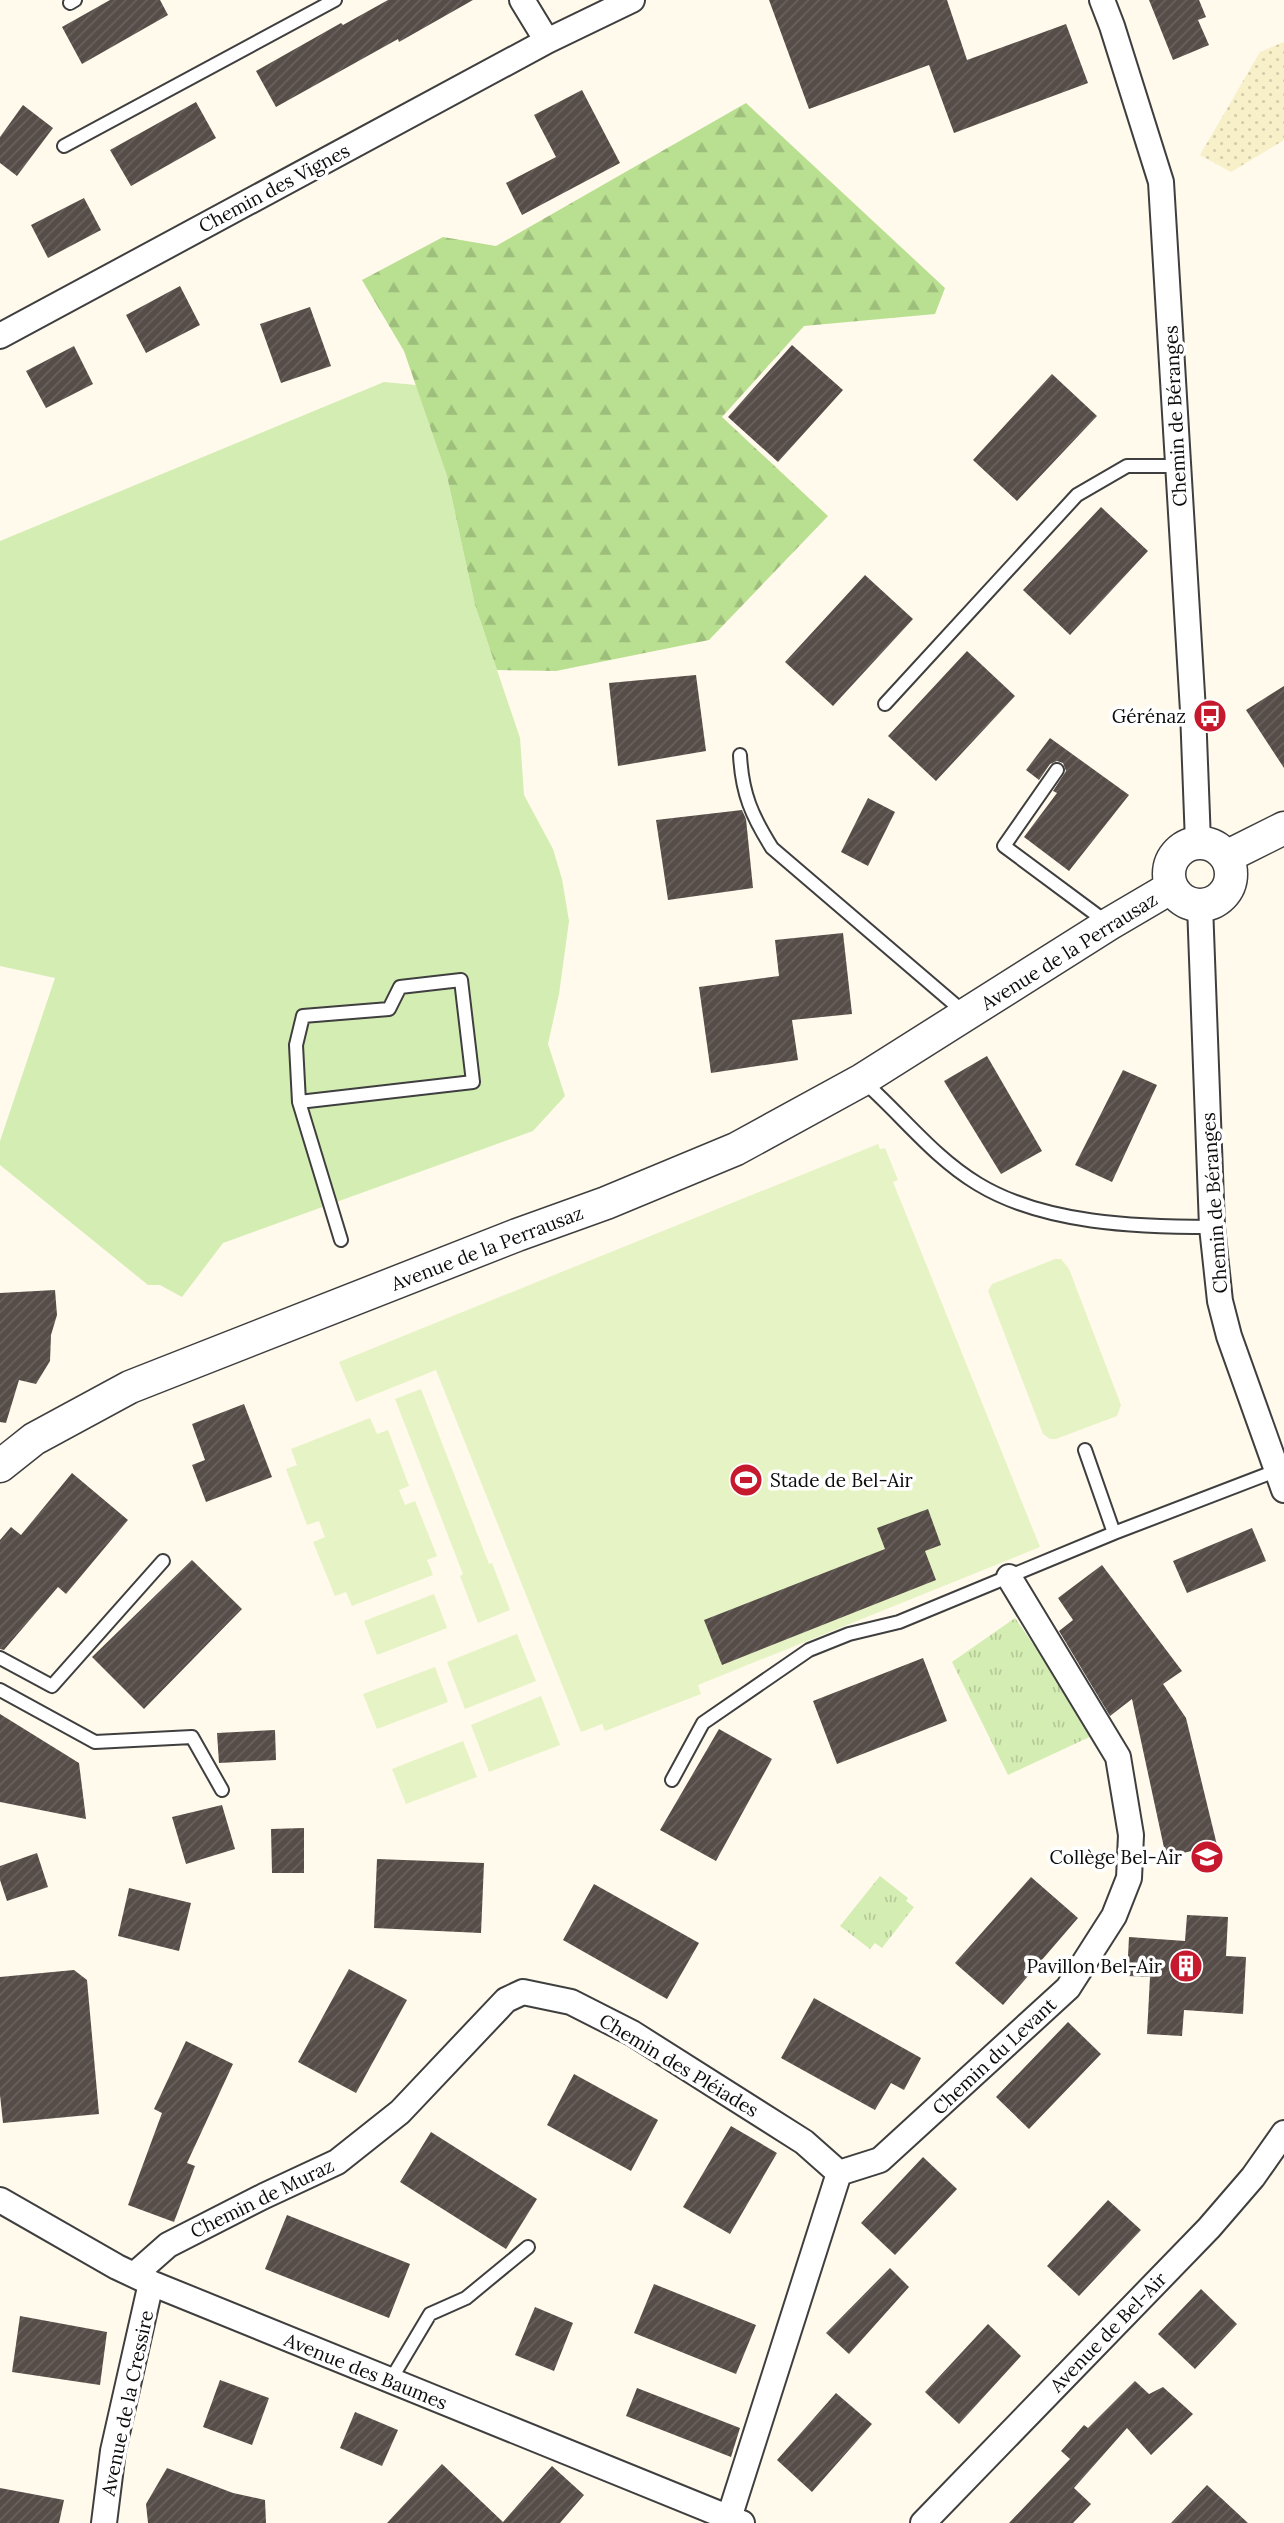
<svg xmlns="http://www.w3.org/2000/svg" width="1284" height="2523" font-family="Lora,serif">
	<defs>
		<pattern id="farmland-dots" width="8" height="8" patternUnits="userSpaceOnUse" patternTransform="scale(1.75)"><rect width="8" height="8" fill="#f7f0c9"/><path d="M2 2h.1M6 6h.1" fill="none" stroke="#d3cdab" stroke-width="1.8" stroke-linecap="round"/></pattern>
		<pattern id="forest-firs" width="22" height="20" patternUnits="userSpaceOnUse" patternTransform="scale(1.75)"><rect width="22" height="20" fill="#b9df90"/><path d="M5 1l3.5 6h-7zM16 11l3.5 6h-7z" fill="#9ebe7b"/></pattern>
		<pattern id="park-tufts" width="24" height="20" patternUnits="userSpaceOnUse" patternTransform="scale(1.75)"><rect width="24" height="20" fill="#d4edb2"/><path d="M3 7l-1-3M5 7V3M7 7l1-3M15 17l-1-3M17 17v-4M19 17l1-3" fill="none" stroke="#b5ca98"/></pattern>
		<pattern id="building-hatch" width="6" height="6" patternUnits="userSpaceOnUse" patternTransform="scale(1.75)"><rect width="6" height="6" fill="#564c48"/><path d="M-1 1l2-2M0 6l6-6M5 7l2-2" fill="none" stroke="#69615e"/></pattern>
	</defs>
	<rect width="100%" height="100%" fill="#fffaec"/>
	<!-- farmland -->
	<path fill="url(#farmland-dots)" d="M1284,42V140L1231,172L1200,155L1260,52Z"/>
	<!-- grass -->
	<path fill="#d4edb2" d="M384,382L416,385L447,476L475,605L520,738L524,795L553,849L562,879L569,921L559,994L548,1044L565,1096L533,1131L223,1243L182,1297L160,1285H148L0,1165V1141L55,978L0,966V541Z"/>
	<!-- forest -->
	<path fill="url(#forest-firs)" d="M746,103L945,288L935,314L804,326L722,417L828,516L709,640L556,671L497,670L475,605L447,476L404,351L362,280L443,237L496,246Z"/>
	<!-- park -->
	<path fill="url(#park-tufts)" d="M1015,1618L1096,1734L1008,1775L952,1662Z
		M880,1876L908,1898L906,1901L914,1907L882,1948L875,1943L870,1949L840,1926Z"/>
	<!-- pitch -->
	<path fill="#e6f3c5" d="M878,1144L880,1149L885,1148L898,1180L893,1182L1040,1547L698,1685L701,1694L605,1731L602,1724L581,1732L436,1370L356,1402L339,1362Z
		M1055,1259H1061L1069,1269L1121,1405L1117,1416L1056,1439H1050L1043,1434L988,1291L992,1284Z
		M421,1389L489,1564L492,1563L510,1610L478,1623L460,1576L463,1574L395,1399Z
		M370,1418L377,1434L388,1430L409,1486L399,1490L405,1505L415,1501L437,1556L427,1560L433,1575L352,1606L346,1592L335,1596L313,1542L325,1537L319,1521L307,1525L286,1469L297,1465L291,1449Z
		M434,1594L447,1628L377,1655L364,1621Z
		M517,1634L536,1681L465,1709L447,1662Z
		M435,1667L448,1702L377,1729L363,1694Z
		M541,1696L560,1745L489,1772L471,1725Z
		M463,1741L477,1777L406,1804L392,1769Z"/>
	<!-- building -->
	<path fill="url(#building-hatch)" d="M110,0H160L168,15L82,64L62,27Z
		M388,0H473L399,42L398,39L276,107L256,71L341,23L343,25Z
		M769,0H947L967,60L1066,24L1088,83L954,133L929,65L809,109Z
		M1149,0H1199L1206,17L1198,20L1209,45L1173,60Z
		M582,90L620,163L522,215L506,183L556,157L534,115Z
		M196,102L216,138L131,186L110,150Z
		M23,105L53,128L17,176L0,163V137Z
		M84,198L101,230L48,258L31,225Z
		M180,286L200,325L146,353L126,315Z
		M310,307L331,366L281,383L260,324Z
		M792,345L843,390L778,462L728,417Z
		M74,346L93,384L46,408L26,371Z
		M1052,374L1097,416L1017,501L973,460Z
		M1101,507L1148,551L1070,635L1023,590Z
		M865,575L913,619L833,706L785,662Z
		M967,651L1015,696L936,781L888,736Z
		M696,675L706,751L618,766L609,683Z
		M1284,686V768L1246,710Z
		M1050,738L1129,795L1069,871L1024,837L1057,793L1053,791L1066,771L1063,763L1057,761L1050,764L1039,780L1026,770Z
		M868,798L895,812L868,866L841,852Z
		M742,810L746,819L753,888L668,900L656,820Z
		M843,933L852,1014L792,1020L798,1060L711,1073L699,987L779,976L775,940Z
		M987,1056L1042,1151L1001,1174L944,1081Z
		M1123,1070L1157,1085L1112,1182L1075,1165Z
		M55,1290L57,1315L51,1335L50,1361L36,1384L19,1380L6,1423L0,1422V1293Z
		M244,1404L272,1477L206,1502L192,1465L205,1460L192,1424Z
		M72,1473L128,1520L66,1594L58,1587L4,1650L0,1649V1540L11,1527L21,1535Z
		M928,1509L941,1545L925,1551L936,1580L722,1665L704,1620L885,1549L877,1528Z
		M1252,1528L1266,1561L1187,1593L1173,1561Z
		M192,1560L242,1609L144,1709L92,1657Z
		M1102,1565L1182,1671L1163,1684L1186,1718L1217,1845L1166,1857L1132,1699L1110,1716L1059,1631L1073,1620L1058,1598Z
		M923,1658L947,1721L837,1764L813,1701Z
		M0,1714L79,1763L86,1819L0,1802Z
		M719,1729L772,1759L716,1861L660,1830Z
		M275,1730L276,1760L219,1763L217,1733Z
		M222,1805L235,1849L186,1864L172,1817Z
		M304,1828V1873H272L271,1829Z
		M37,1853L48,1887L7,1901L0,1880V1866Z
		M377,1859L484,1863L481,1933L374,1928Z
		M1031,1877L1078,1918L1003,2005L955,1963Z
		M594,1884L699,1943L667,1999L563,1940Z
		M129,1888L191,1903L179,1951L118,1936Z
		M1187,1915L1228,1917L1226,1956L1246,1957L1243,2014L1184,2010L1182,2036L1147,2034L1150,1977L1127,1976L1129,1937L1185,1941Z
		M349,1969L407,2000L356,2093L298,2062Z
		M74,1970L87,1980L99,2114L3,2123L0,2095V1977Z
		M814,1998L921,2058L904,2090L891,2083L875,2110L781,2058Z
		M1068,2022L1101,2054L1029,2129L996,2097Z
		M186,2041L233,2064L187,2163L195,2166L174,2222L128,2205L162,2113L154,2109Z
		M574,2074L658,2120L631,2171L547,2125Z
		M731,2126L777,2153L730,2234L683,2207Z
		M431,2132L537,2199L506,2249L400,2182Z
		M923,2157L957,2189L895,2255L861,2223Z
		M1108,2200L1141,2230L1079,2296L1047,2266Z
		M287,2215L410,2264L389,2318L265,2269Z
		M890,2268L909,2287L849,2354L826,2333Z
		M654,2284L756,2325L736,2374L634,2333Z
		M1201,2289L1237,2324L1195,2369L1158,2334Z
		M535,2307L573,2323L554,2371L515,2355Z
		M20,2316L107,2332L100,2385L12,2372Z
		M988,2324L1021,2356L959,2424L925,2392Z
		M220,2380L269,2398L252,2445L203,2427Z
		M1135,2381L1149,2394L1163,2387L1193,2414L1151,2455L1127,2428L1074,2488L1091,2504L1073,2523H1009L1070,2459L1061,2451L1084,2425L1088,2428Z
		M637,2388L740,2428L731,2457L626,2416Z
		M836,2393L872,2424L812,2492L777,2460Z
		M355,2412L398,2430L382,2466L340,2448Z
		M442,2464L503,2522L552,2466L584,2495L560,2523H387Z
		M167,2468L233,2493L265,2500L266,2523H148L146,2504Z
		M1207,2485L1248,2523H1171Z
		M0,2488L64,2500L59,2523H0Z"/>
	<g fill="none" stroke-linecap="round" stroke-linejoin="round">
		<defs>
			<path id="service" d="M70,3L75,0
				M64,146L335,0
				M885,704L1077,495L1127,466H1178
				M740,755C742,794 752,816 772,848L966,1014
				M1057,770L1004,846L1109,924
				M862,1080C901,1114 933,1157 978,1184C1044,1224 1137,1227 1212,1227
				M299,1102L473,1082L461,980L400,987L389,1009L303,1016L296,1045L299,1102L341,1240
				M1085,1450L1114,1533
				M0,1658L52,1686L163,1561
				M0,1690L95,1742L192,1737L222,1790
				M672,1780L703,1723L809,1650L849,1634L899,1622L1114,1533L1278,1470
				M390,2381L430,2314L466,2298L528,2247"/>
			<path id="minor" d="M522,0L547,41
				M1102,0L1112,26L1161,182L1193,711L1198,842
				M0,336L547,41L632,0
				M1200,905L1212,1227L1220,1301L1229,1336L1284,1490
				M839,2173L880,2160L1068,1988L1114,1916L1129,1878L1131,1835L1118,1757L1009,1577
				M0,2200L117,2267L151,2283L742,2523
				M134,2275L168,2245L264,2196L337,2162L400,2112L506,2000L523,1992L571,2002L632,2033L804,2142L839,2173
				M729,2518L839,2173
				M104,2523L113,2451L151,2283
				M923,2523L1209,2228L1253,2177L1284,2133"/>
			<path id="tertiary" d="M1169 874a31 31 0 1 1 62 0a31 31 0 1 1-62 0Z
				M1226,857L1284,828
				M0,1466L34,1439L130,1387L517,1235L606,1203L736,1149L862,1080L1109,924L1172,887"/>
		</defs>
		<!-- service casing -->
		<use href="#service" stroke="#3f3f3f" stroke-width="16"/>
		<!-- minor casing -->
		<use href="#minor" stroke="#3f3f3f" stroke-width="28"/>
		<!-- tertiary casing -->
		<use href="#tertiary" stroke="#3f3f3f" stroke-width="35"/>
		<!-- service -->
		<use href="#service" stroke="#fff" stroke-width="12"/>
		<!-- minor -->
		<use href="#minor" stroke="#fff" stroke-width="24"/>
		<!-- tertiary -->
		<use href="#tertiary" stroke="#fff" stroke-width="32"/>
	</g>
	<!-- icons -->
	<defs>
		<symbol id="bus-disc" viewBox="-11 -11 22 22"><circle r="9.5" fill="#c7192d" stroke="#fff"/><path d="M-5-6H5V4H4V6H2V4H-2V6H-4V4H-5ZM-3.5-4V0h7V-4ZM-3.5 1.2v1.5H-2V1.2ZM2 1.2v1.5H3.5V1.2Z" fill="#fff"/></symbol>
		<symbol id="stadium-disc" viewBox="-11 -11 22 22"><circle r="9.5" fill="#c7192d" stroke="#fff"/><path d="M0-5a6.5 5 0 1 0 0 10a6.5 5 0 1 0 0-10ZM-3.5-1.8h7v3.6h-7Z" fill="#fff"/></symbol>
		<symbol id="school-disc" viewBox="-11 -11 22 22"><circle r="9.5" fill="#c7192d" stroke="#fff"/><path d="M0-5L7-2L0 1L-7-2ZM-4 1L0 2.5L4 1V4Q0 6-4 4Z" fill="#fff"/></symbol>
		<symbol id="building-disc" viewBox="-11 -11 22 22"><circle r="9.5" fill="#c7192d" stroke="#fff"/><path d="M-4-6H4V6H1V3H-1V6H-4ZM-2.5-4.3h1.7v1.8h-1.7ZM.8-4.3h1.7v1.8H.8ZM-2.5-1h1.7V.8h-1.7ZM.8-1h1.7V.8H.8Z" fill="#fff"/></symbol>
	</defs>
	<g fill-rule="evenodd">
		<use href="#bus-disc" x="1191" y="697" width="38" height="38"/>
		<use href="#stadium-disc" x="727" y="1461" width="38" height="38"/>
		<use href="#school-disc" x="1188" y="1838" width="38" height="38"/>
		<use href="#building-disc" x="1167" y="1947" width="38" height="38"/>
	</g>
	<g text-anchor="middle" stroke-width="7" stroke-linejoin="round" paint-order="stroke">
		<!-- street labels -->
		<g font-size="19" fill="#0c0c0c" stroke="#fff">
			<text transform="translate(274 188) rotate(-28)" y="7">Chemin des Vignes</text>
			<text transform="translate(1175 416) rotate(-93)" y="7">Chemin de Béranges</text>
			<text transform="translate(1069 951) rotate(-32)" y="7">Avenue de la Perrausaz</text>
			<text transform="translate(1214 1203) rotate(-94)" y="7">Chemin de Béranges</text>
			<text transform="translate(487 1248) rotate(-21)" y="7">Avenue de la Perrausaz</text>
			<text transform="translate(994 2056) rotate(-43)" y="7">Chemin du Levant</text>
			<text transform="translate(679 2065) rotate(31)" y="7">Chemin des Pléiades</text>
			<text transform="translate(262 2198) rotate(-26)" y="7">Chemin de Muraz</text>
			<text transform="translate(1108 2332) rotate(-46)" y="7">Avenue de Bel-Air</text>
			<text transform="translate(366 2371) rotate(22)" y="7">Avenue des Baumes</text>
			<text transform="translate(127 2403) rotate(-78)" y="7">Avenue de la Cressire</text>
		</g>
		<!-- poi labels -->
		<g font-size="19" fill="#0c0c0c" stroke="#fff" text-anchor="end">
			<text x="1186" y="723">Gérénaz</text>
			<text x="770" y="1487" text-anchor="start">Stade de Bel-Air</text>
			<text x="1182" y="1864">Collège Bel-Air</text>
			<text x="1162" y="1973">Pavillon Bel-Air</text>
		</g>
	</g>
</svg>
